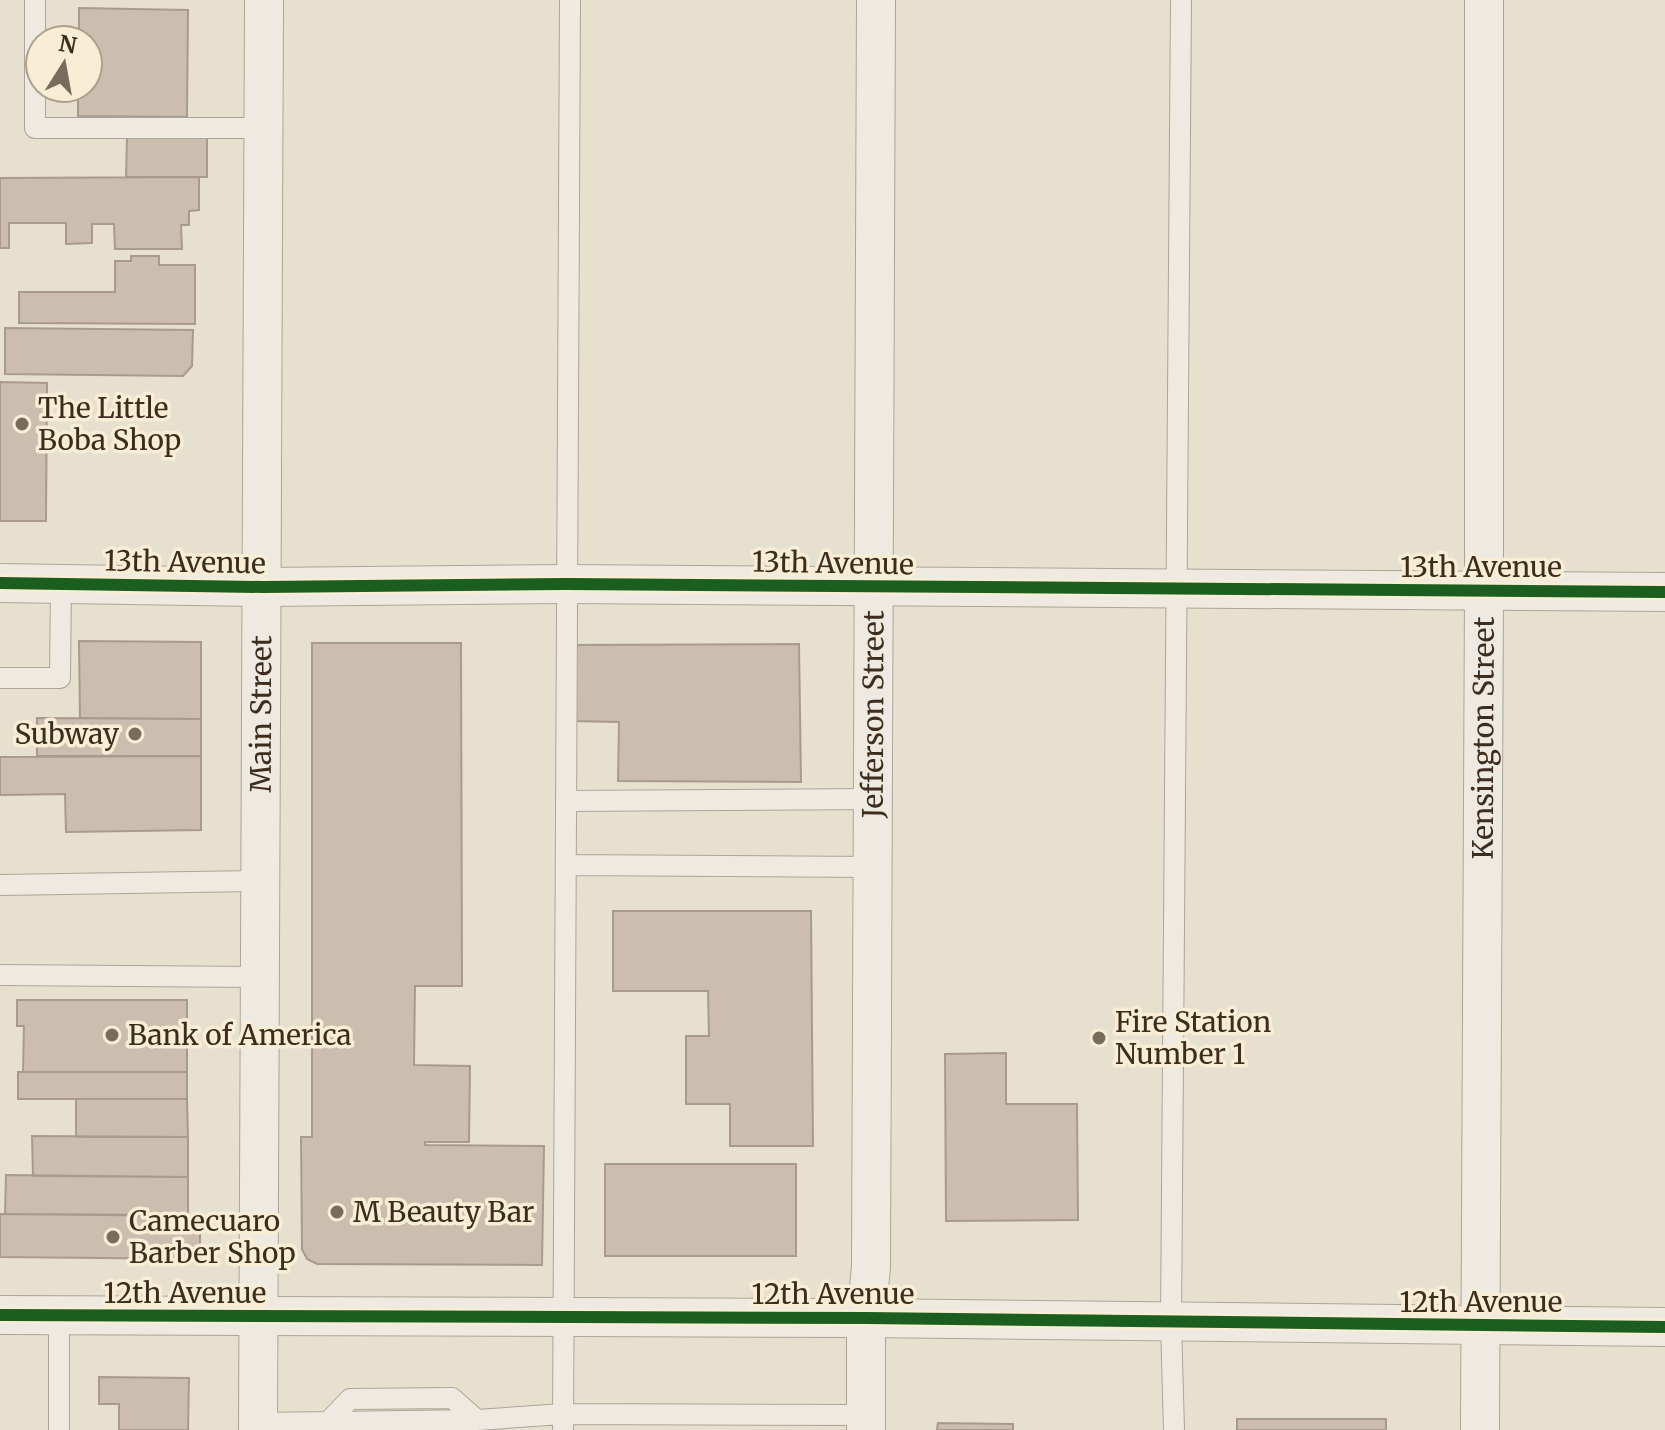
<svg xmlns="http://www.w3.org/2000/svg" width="1665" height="1430" font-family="Merriweather,serif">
	<rect width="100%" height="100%" fill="#e7e0cf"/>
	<!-- building -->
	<path fill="#cbbeaf" stroke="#a89b8e" stroke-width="2" d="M79,8L188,10L187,117L78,116V88H88V40H79Z
		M127,137L207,138V177H126Z
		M199,177V210L189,211V225H181L182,249H115L114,224H92V243L66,244V223H9V248H0V178Z
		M131,256H159V265H195V324L19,323V292H115V261H131Z
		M5,328L193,330L192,366L183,376L5,374Z
		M0,382L47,383L46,521H0Z
		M79,641L201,642V719L80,718Z
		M312,643H461L462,986H415L414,1065L470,1066L469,1142H425V1145L544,1146L542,1265L317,1264L307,1259L302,1249L301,1137H312Z
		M799,644L801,782L618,781L619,722L570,721L569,645Z
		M37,718L201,719V756H37Z
		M201,756V830L66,832L65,794L0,795V757Z
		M613,911H811L813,1146H730V1104H686V1036H709L708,991H613Z
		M17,1000H187V1072H23L24,1026H17Z
		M1006,1053V1104H1077L1078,1220L946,1221L945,1054Z
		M18,1072H187V1099H18Z
		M76,1099H187L188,1137H76Z
		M32,1136L188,1137V1177L33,1176Z
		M605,1164H796V1256H605Z
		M6,1175L188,1177V1215L5,1214Z
		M0,1214L200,1216V1259L0,1257Z
		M99,1377L189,1378L188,1430H119V1404H99Z
		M1237,1419H1386V1430H1237Z
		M938,1423L1013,1424V1430H937Z"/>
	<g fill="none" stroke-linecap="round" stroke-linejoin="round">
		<defs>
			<path id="lane" d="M35,0V128H264
				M0,678H60L61,584
				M566,801L873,799
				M566,865L872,867
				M0,885L261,881
				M0,975L261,977
				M258,1423L477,1420L563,1414L866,1415
				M327,1423L350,1399L452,1398L477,1420
				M59,1430V1316
				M563,1430L570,0
				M1174,1430L1171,1323L1181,0"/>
			<g id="street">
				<path d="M0,583L263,587L566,584L1665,592"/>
				<path d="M0,1315L866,1318L1665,1327"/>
				<path id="s1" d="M258,1430L264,0"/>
				<path id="s2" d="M866,1430V1318L871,1267L876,0"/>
				<path id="s3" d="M1480,1430L1484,591V0"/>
			</g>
		</defs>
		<!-- lane casing -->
		<use href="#lane" stroke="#aca597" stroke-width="22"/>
		<!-- street casing -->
		<use href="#street" stroke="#aca597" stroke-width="40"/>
		<!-- lane -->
		<use href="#lane" stroke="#efeae1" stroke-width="20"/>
		<!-- street -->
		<use href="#street" stroke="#efeae1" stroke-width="38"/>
		<defs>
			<path id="cycleway" d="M0,583L263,587L566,584L1665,592
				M0,1315L866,1318L1665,1327"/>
		</defs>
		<!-- cycleway casing -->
		<use href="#cycleway" stroke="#f8edd5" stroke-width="17"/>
		<!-- cycleway -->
		<use href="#cycleway" stroke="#1b5e20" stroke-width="12"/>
	</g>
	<!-- markers -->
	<g fill="#786c5c" stroke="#f8edd5" stroke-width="3">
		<circle cx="22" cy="424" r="8"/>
		<circle cx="135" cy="734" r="8"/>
		<circle cx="112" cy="1035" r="8"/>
		<circle cx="1099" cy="1038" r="8"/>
		<circle cx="337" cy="1212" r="8"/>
		<circle cx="113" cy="1237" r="8"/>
	</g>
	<g text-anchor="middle" stroke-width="7" stroke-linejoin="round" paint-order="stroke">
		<!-- poi labels -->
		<g font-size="28" fill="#3c2d1e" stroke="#f8edd5" text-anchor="start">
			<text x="38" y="418">The Little<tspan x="38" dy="32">Boba Shop</tspan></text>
			<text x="119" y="744" text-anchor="end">Subway</text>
			<text x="1115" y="1032">Fire Station<tspan x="1115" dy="32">Number 1</tspan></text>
			<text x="128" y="1045">Bank of America</text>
			<text x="353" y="1222">M Beauty Bar</text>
			<text x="129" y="1231">Camecuaro<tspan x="129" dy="32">Barber Shop</tspan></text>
		</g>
		<!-- street labels -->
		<g font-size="28" fill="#3c2d1e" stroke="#f8edd5">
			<text transform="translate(185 562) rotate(1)" y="10">13th Avenue</text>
			<text transform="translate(833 563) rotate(1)" y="10">13th Avenue</text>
			<text x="1481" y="577">13th Avenue</text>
			<text dy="10" stroke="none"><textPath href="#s1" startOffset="716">Main Street</textPath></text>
			<text dy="10" stroke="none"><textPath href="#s2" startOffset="716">Jefferson Street</textPath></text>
			<text dy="10" stroke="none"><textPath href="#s3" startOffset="692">Kensington Street</textPath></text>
			<text x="185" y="1303">12th Avenue</text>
			<text x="833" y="1304">12th Avenue</text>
			<text x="1481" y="1312">12th Avenue</text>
		</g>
	</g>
	<!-- north arrow -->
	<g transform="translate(64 64) rotate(11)"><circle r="38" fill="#f8edd5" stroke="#ada08c" stroke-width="2"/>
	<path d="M0-6L14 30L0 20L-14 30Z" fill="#786c5c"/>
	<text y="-12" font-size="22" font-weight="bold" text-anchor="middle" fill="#3c2d1e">N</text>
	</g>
</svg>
